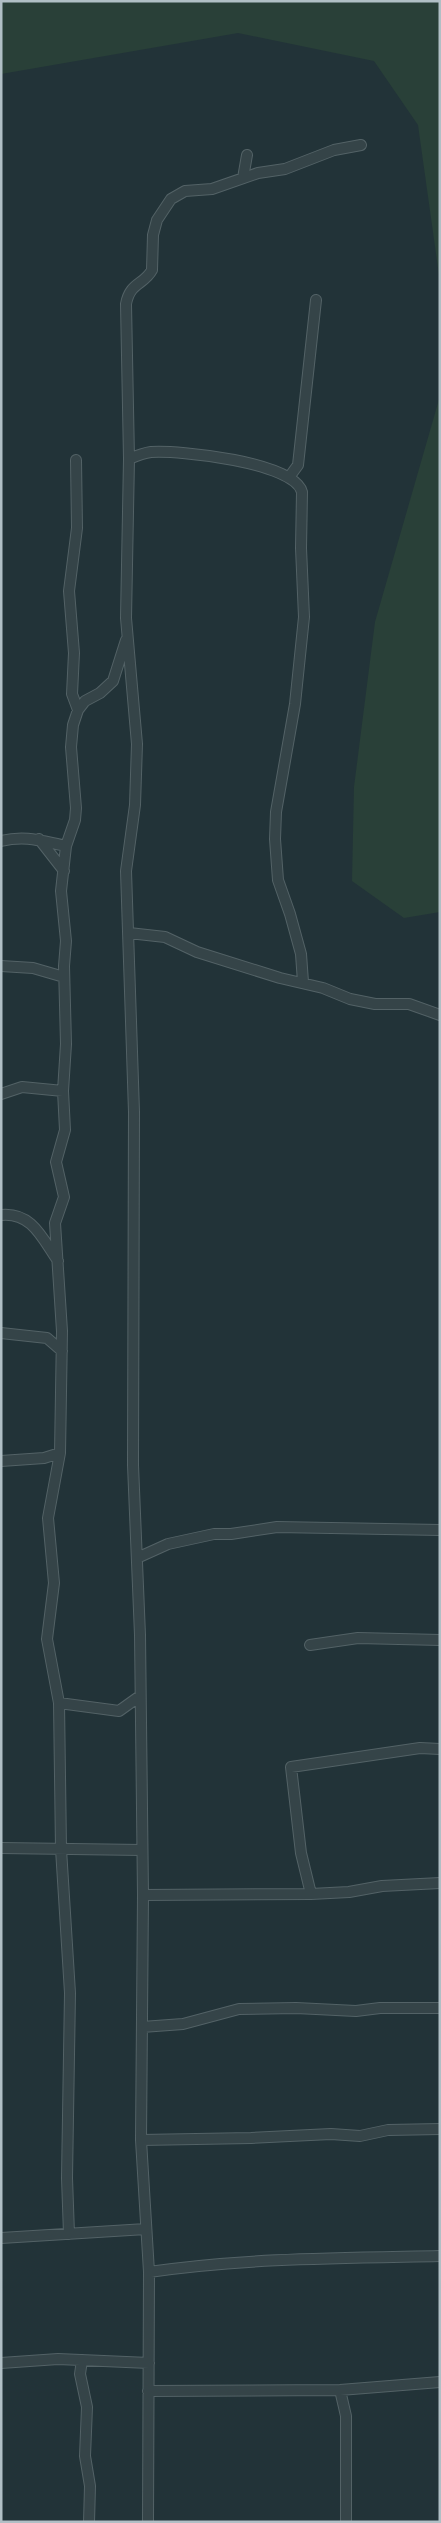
<svg xmlns="http://www.w3.org/2000/svg" width="441" height="2523" font-family="'Space Grotesk',sans-serif">
	<rect width="100%" height="100%" fill="#223338"/>
	<!-- green -->
	<path fill="#294038" d="M1,1H440V282L418,125L374,61L238,33L1,74Z
		M440,396V912L404,918L352,881L354,787L375,622Z"/>
	<g fill="none" stroke-linecap="round" stroke-linejoin="round">
		<defs>
			<path id="street" d="M243,178L247,155
				M129,459C136,456 143,453 151,452C179,450 294,462 302,492L301,548L304,617L295,704L276,812L275,839L278,880L290,914L301,954L303,982
				M76,460L77,528L69,591L74,653L72,694L78,710
				M290,476L298,465L316,300
				M39,839L64,871
				M1,841C26,835 41,841 66,846
				M129,933L165,937L197,952L280,978L323,988L350,999L375,1004H409L440,1015
				M1,966L33,968L64,977
				M1,1094L22,1087L63,1091
				M1,1215C32,1212 42,1238 58,1261
				M1,1333L47,1338L62,1351
				M1,1461L44,1458L60,1453
				M137,1558L168,1544L214,1534H231L277,1527L440,1530
				M310,1645L358,1638L440,1640
				M59,1703L119,1711L140,1696
				M1,1848L142,1850
				M311,1894L301,1853L291,1767L420,1748L440,1749
				M143,1895L311,1894L349,1892L382,1886L440,1883
				M142,2027L183,2024L239,2009L296,2008L356,2011L380,2008H440
				M141,2140L251,2138L331,2134L360,2136L388,2130L440,2129
				M69,2234L67,2178L70,1993L61,1849L59,1703L47,1639L54,1583L48,1518L60,1453L62,1331L55,1223L64,1197L56,1162L65,1130L63,1091L66,1044L64,966L66,941L61,891L66,846L75,820L76,808L71,747L73,725L78,710L85,701L100,693L113,681L126,640
				M1,2238L146,2229
				M149,2272C245,2258 343,2258 440,2256
				M82,2360L80,2374L87,2407L85,2456L90,2486L89,2522
				M1,2363L58,2359L149,2363
				M340,2390L346,2416V2522
				M148,2391L340,2390L440,2382
				M148,2522L149,2272L141,2140L143,1895L140,1635L133,1465L134,1112L126,871L135,805L137,744L126,618L129,459L126,304C130,282 144,285 152,270L153,235L157,220L171,199L185,191L212,189L258,173L285,169L334,150L361,145"/>
		</defs>
		<!-- street casing -->
		<use href="#street" stroke="#536266" stroke-width="12"/>
		<!-- street -->
		<use href="#street" stroke="#354448" stroke-width="10"/>
	</g>
	<!-- border -->
	<rect width="441" height="2523" fill="none" stroke="#b0bfc5" stroke-width="5"/>
</svg>
